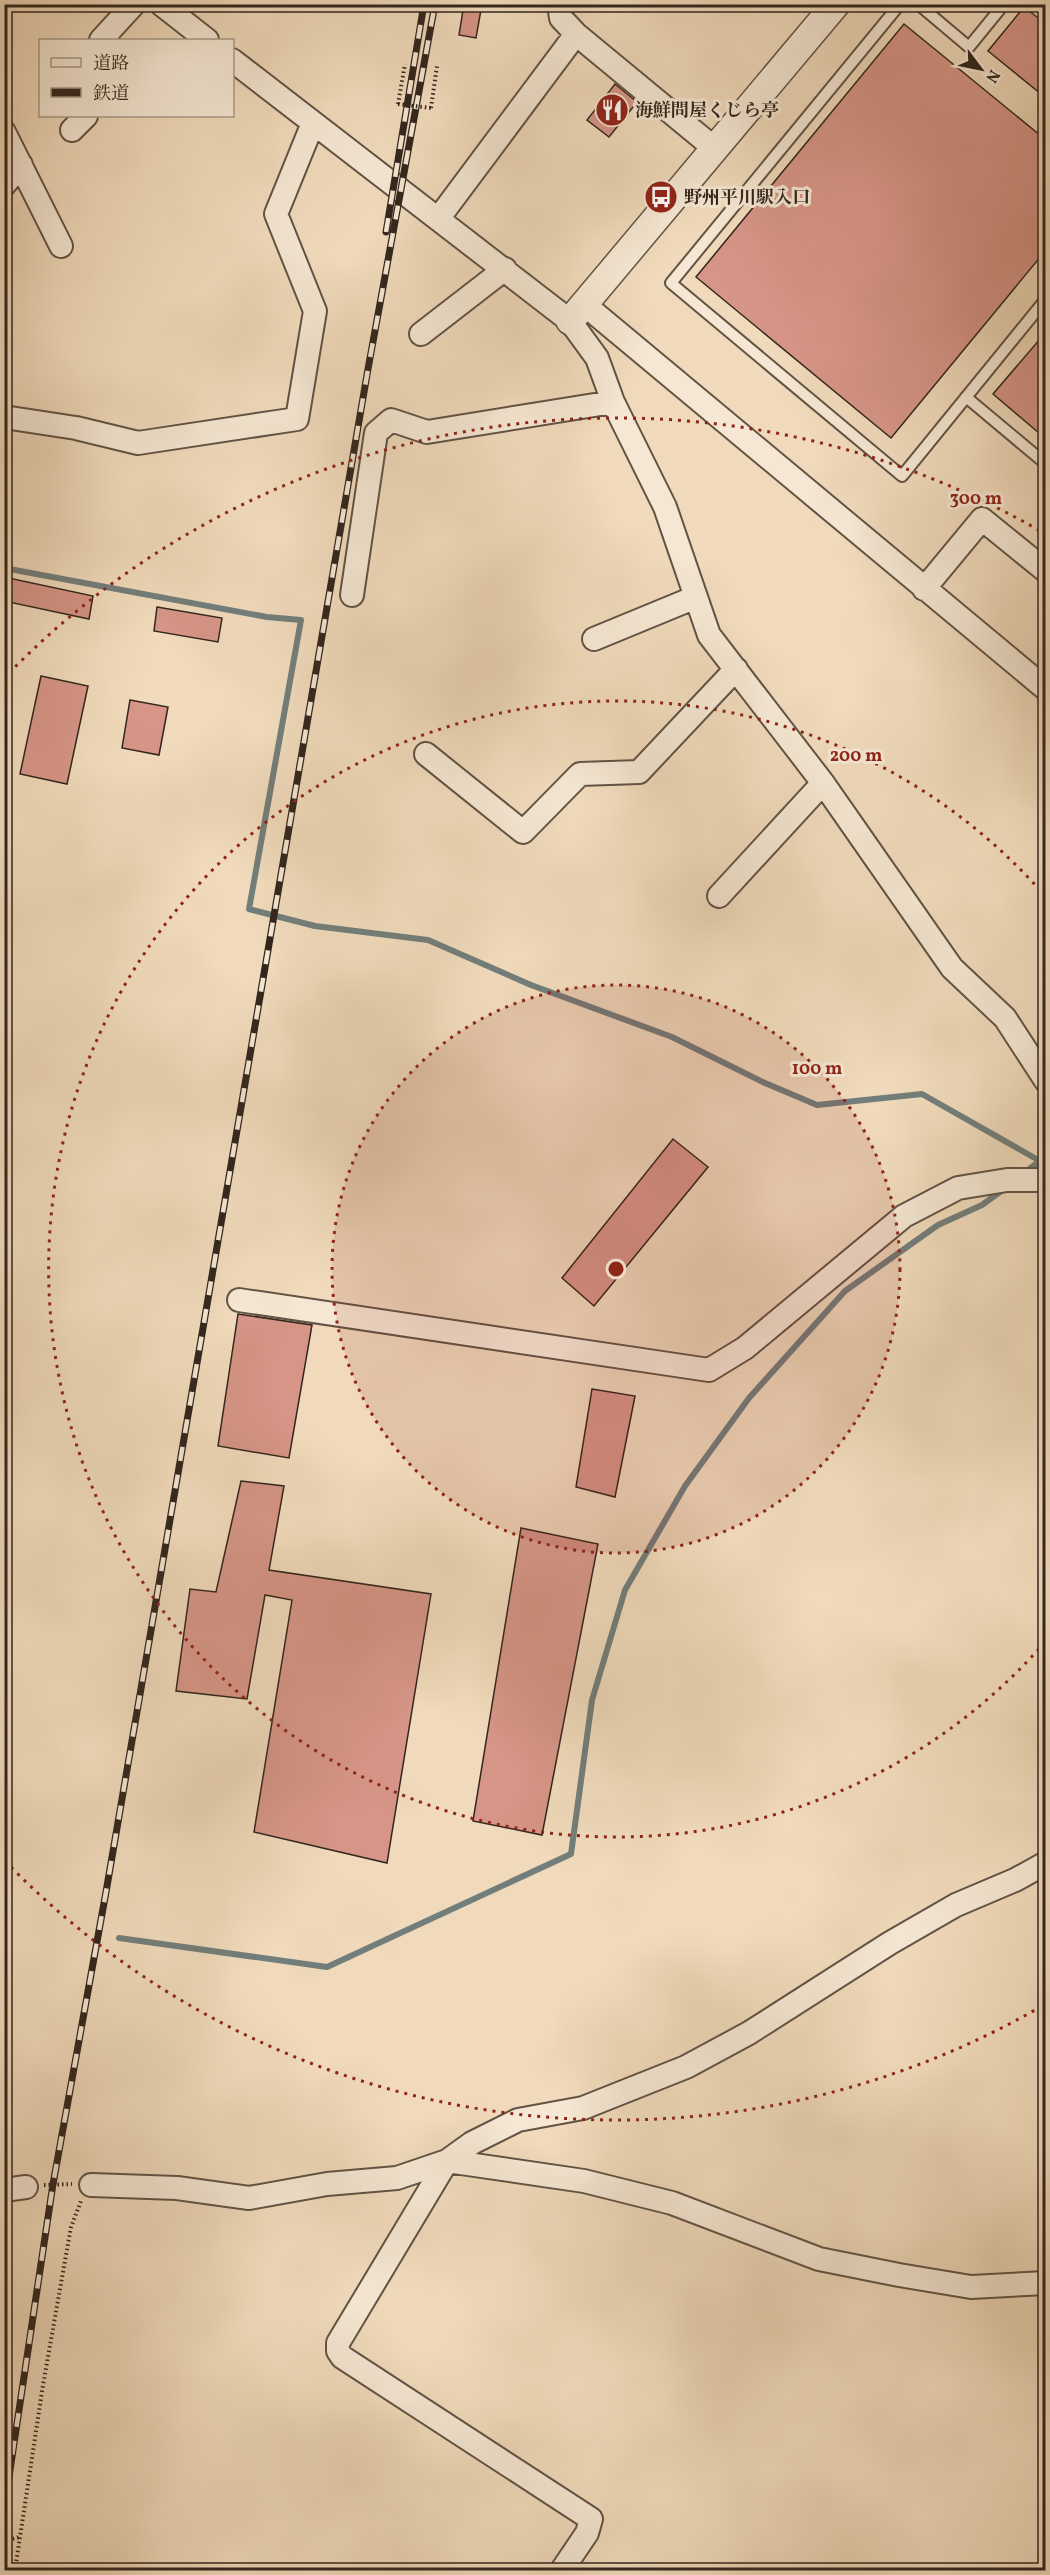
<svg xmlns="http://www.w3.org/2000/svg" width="1050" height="2575" font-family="Vollkorn,'Noto Serif JP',serif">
	<rect width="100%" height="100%" fill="#f0dabb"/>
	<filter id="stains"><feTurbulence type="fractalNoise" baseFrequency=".00333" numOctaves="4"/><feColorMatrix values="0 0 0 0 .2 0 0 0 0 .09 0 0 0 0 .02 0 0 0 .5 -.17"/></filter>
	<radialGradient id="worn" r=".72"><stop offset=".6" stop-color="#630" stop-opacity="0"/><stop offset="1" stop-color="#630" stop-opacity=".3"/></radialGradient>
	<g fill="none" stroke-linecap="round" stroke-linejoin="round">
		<!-- stream -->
		<path stroke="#727e7b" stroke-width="6" d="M4,568L267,617L301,620L249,909L315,926L428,940L531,985L672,1037L765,1083L817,1105L922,1094L1040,1161H1046
			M1024,1173L1040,1161
			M119,1938L327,1967L571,1854L592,1700L625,1590L685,1486L749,1398L845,1291L938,1225L982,1205L1004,1189"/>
	</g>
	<!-- building -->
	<path fill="#d69587" stroke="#32261e" stroke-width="1.5" d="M464,4H482L476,38L459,35Z
		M1024,7L1046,24V98L988,51Z
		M904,24L1046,140V250L891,438L696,277Z
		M615,84L637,102L609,137L587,120Z
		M1046,332V439L993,394Z
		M4,577L93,596L89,619L4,601Z
		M157,607L222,618L218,642L154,631Z
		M41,676L88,686L67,784L20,774Z
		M130,700L168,707L159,755L122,748Z
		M673,1139L708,1167L594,1306L562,1278Z
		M238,1314L312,1325L289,1458L218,1446Z
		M592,1389L635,1396L615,1497L576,1487Z
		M241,1481L284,1486L269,1570L431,1594L387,1863L254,1832L292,1600L265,1595L247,1699L176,1691L190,1589L216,1592Z
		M521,1528L598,1544L542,1835L473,1821Z"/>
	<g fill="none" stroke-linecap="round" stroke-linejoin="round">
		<defs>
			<path id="service" d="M900,4L671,283L902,476L1046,299
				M918,4L969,47L1004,4
				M966,397L1046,464"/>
			<path id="minor" d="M161,4L207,40
				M559,4L561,18L576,34L714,148
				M101,40L134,4
				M232,60L570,321L597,358L613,402L665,507L709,635L823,783L952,968L1005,1018L1046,1081
				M72,130L86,116
				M4,132L61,246
				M4,185L21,165
				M438,219L576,34
				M585,305L1046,689
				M421,334L505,269
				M4,417L76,428L138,443L297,419L315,311L276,214L313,123
				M924,589L982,519L1046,571
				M352,595L376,433L391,420L427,432L613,402
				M594,639L696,597
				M426,754L523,832L580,774L639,772L736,669
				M719,896L823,783
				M239,1300L709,1370L745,1348L904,1216L958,1188L1007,1180H1046
				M447,2161L584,2181L672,2203L819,2259L899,2275L971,2287L1046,2283
				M447,2161L338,2343V2351L342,2357L591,2519L587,2533L562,2570
				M91,2185L177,2188L249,2198L327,2184L397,2178L447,2161L472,2143L518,2120L583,2108L686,2067L749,2033L890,1943L956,1905L1015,1880L1046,1863
				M4,2190L26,2187"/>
			<path id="tertiary" d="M570,321L836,4"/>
		</defs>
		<!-- service casing -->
		<use href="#service" stroke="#625345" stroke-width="14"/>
		<!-- minor casing -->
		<use href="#minor" stroke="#625345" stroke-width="26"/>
		<!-- tertiary casing -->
		<use href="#tertiary" stroke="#625345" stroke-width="30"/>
		<!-- path -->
		<path stroke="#32261e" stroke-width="4" stroke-dasharray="1.5 3" stroke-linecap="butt" d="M398,104L405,64
			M431,108L437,66
			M44,2185L72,2184
			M4,2541L20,2537
			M15,2570L43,2385L71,2227L81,2201"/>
		<!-- service -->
		<use href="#service" stroke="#f5e7d3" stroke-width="10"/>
		<!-- minor -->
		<use href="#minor" stroke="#f5e7d3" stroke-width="22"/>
		<!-- tertiary -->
		<use href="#tertiary" stroke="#f5e7d3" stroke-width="27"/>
		<defs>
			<path id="rail" d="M386,232L424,4
				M4,2510L53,2184L106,1892L368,369L435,4"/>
		</defs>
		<!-- rail casing -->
		<use href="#rail" stroke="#32261e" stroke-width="7"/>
		<!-- rail -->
		<use href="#rail" stroke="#f5e7d3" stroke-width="4.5" stroke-dasharray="14" stroke-linecap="butt"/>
		<!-- path-bridge -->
		<path stroke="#32261e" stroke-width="4" stroke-dasharray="1.5 3" stroke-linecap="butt" d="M398,104L431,108"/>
	</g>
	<!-- distance rings -->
	<circle cx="616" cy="1269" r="284" fill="#8f2418" fill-opacity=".12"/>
	<g fill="none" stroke="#8f2418" stroke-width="3" stroke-dasharray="3 6">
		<circle cx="616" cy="1269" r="284"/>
		<path d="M1045 1642A568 568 0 1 1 1045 896"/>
		<path d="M1042 2006A851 851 0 0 1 9 1865M9 673A851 851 0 0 1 1042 532"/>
	</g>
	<!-- icons -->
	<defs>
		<symbol id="restaurant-disc" viewBox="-11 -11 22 22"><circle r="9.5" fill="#8f2418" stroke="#f5e7d3"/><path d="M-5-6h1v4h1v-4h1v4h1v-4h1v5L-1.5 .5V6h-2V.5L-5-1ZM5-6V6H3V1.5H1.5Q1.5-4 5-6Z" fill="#fff"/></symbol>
		<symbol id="bus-disc" viewBox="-11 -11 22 22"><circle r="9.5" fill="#8f2418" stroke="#f5e7d3"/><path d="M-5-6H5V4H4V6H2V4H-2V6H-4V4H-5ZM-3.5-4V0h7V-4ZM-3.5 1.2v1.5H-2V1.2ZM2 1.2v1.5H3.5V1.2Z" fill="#fff"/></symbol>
	</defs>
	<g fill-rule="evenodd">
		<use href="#restaurant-disc" x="593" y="91" width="38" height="38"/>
		<use href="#bus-disc" x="642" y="178" width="38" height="38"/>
	</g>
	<g text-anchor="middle" stroke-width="6" stroke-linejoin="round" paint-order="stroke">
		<!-- poi labels -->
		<g font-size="18" font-weight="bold" fill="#32261e" stroke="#f5e7d3" text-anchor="start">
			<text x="635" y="116">海鮮問屋くじら亭</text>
			<text x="684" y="203">野州平川駅入口</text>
		</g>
	</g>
	<circle cx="616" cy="1269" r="9" fill="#8f2418" stroke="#f5e7d3" stroke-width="3"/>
	<g font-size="18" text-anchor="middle" font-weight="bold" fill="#8f2418" stroke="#f5e7d3" stroke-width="6" stroke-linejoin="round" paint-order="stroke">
		<text x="976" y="504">300 m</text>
		<text x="856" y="761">200 m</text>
		<text x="817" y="1074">100 m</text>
	</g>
	<!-- margin -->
	<rect width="1050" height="2575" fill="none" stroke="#f0dabb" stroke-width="24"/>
	<rect x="6" y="6" width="1038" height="2563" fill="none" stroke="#32261e" stroke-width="3"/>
	<rect x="12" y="12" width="1026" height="2551" fill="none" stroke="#32261e" stroke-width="1.5"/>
	<!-- legend -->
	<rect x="39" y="39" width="195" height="78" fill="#f5e7d3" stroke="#a79a8b" stroke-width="1.5"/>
	<rect x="51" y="58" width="30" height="9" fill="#f5e7d3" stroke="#a79a8b" stroke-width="1.5"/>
	<text x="93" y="69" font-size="18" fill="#32261e">道路</text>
	<rect x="51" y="88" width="30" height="9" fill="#32261e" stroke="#a79a8b" stroke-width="1.5"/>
	<text x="93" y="99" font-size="18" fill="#32261e">鉄道</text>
	<!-- north arrow -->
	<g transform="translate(981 69) rotate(122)" stroke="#f5e7d3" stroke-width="4.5" paint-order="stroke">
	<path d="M0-4.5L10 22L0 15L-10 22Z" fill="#32261e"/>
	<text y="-9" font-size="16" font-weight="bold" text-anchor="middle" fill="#32261e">N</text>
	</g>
	<rect width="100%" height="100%" filter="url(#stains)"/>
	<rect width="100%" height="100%" fill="url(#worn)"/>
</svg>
